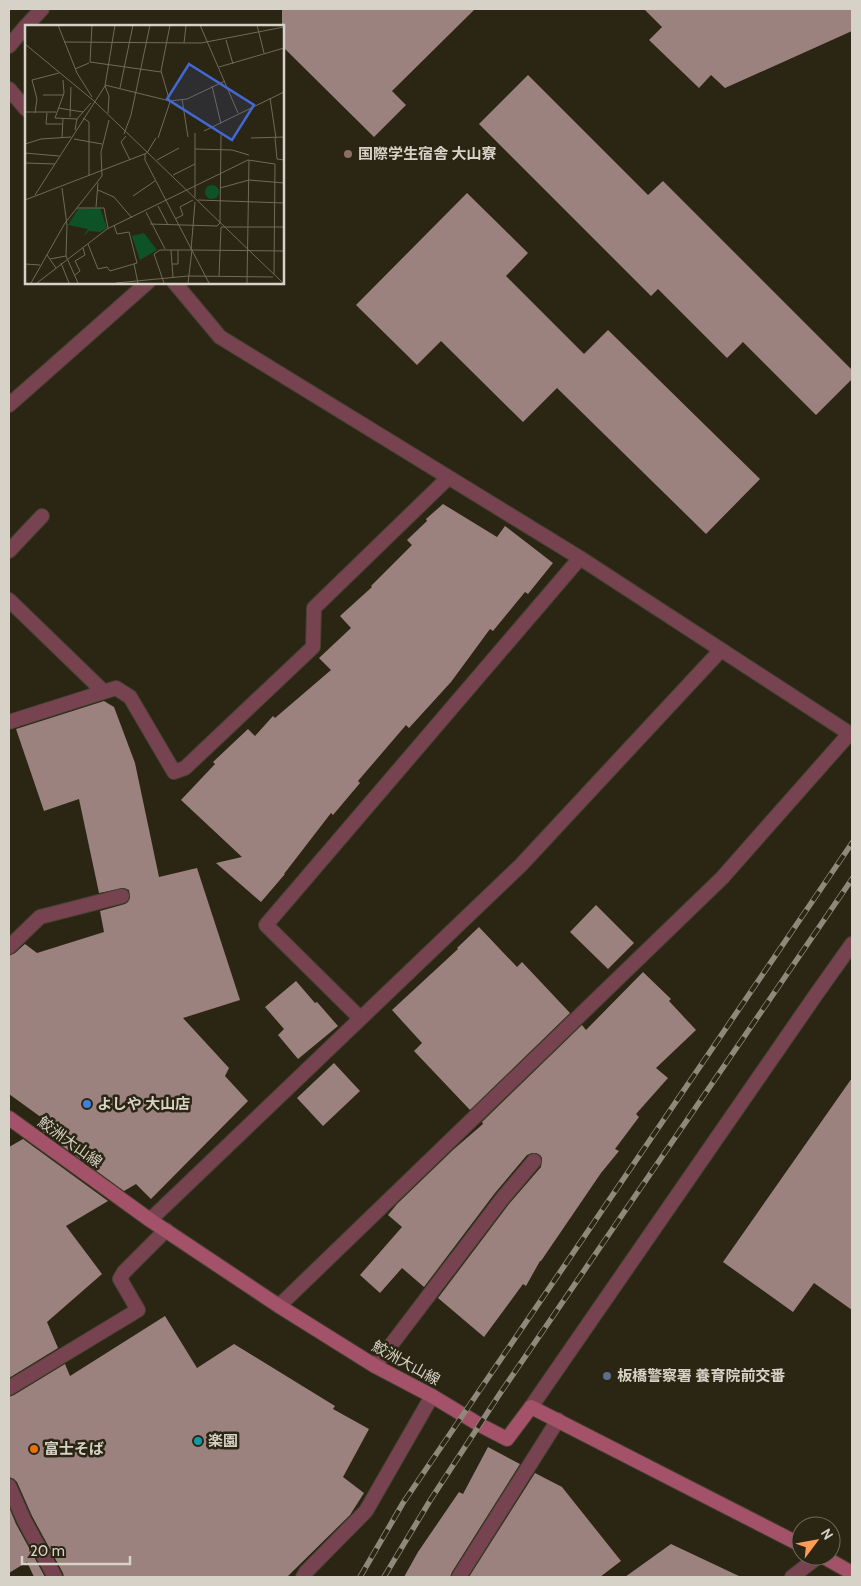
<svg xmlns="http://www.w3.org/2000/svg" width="861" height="1586" font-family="Cabin,'Noto Sans JP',sans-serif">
	<rect width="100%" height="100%" fill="#2b2513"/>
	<!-- building -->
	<path fill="#9b827f" d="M282,9H475L392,91L406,105L374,137L282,46Z
		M644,9H852V31L725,88L711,75L699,88L649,40L662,27Z
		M528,75L648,195L663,181L852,370V379L816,415L743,342L727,358L658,289L651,296L479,124Z
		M467,193L528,253L506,276L584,354L608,330L760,479L706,534L557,388L523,422L441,341L417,365L356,305Z
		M443,504L497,537L505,526L553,563L528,594L525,592L493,631L490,629L451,682L409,728L406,725L358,781L360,783L333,815L331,813L284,874H285L261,902L216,863L242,857L181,800L215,764L213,762L248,729L255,736L273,716L275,718L331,670L319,658L351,628L340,616L372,587L371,586L412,545L407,540L427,521L426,519Z
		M104,701L114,707L135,763L159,877L197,868L240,1000L183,1018L229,1068L225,1076L248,1101L151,1199L136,1184L124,1191L39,1129L49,1123L9,1094V956L15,953L25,944L37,953L104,932L100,911L125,904L128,902L130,898L129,890L124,888L99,893L79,799L44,811L16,729Z
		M596,905L634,943L608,969L570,932Z
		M479,927L517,967L522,962L570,1013L470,1110L414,1051L422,1043L392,1010L458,949L457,948Z
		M643,972L671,999L669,1001L696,1030L656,1068L668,1078L636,1114L639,1117L615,1149L619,1151L601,1173L541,1261H540L526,1286L523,1284L484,1337L438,1298L509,1204L541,1167L542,1158L540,1155L536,1153H532L527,1155L495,1193L424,1287L402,1268L380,1293L360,1275L402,1227L388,1215L397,1204L454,1149L483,1124L482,1122L582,1025L586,1030Z
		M296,981L315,1003L317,1002L338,1026L298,1059L278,1035L284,1029L265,1007Z
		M334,1063L360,1091L323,1126L297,1098Z
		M852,1078V1310L814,1283L793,1312L723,1262Z
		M23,1139L108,1201L66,1226L102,1274L47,1322L58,1348L9,1378V1147Z
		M165,1316L197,1368L234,1344L335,1406L333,1409L369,1429L343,1477L364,1493L350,1515L287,1577H64L63,1573L32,1516L17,1482L14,1479L9,1477V1397L14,1395L65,1364L70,1376Z
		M488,1447L520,1464L452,1572L450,1577H404L418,1552L459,1492L463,1494Z
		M535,1473L562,1487L621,1561L600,1577H469Z
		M9,1507L16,1524L45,1577H34L27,1562L9,1573Z
		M671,1544L741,1577H625Z"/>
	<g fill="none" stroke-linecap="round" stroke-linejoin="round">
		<defs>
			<path id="service" d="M9,551L42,516
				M9,600L104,692
				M9,722L116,688L130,697L174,772L185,768L313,647L314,608L448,478
				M9,947L40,917L122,896
				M360,1018L266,925L580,558
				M279,1306L722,878L850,733
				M375,1366L502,1199L534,1161
				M9,1388L138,1310L120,1279L124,1272L166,1230
				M303,1577L306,1572L366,1511L432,1396
				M459,1577L558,1420
				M792,1577L819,1556"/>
			<path id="pedestrian" d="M9,1486L24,1520L55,1577"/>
			<path id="minor" d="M26,26L42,9
				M9,46L26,26
				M9,89L26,109
				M174,282L220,337L580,558L852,735
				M9,405L148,282
				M150,1220L521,865L721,650
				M531,1407L815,996L852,944"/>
			<path id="secondary" d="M9,1118L150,1220L279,1306L375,1366L432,1396L480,1425L507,1439L531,1407L801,1545
				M822,1556L852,1573"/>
		</defs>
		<!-- service casing -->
		<use href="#service" stroke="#464130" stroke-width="16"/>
		<!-- pedestrian casing -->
		<use href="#pedestrian" stroke="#464130" stroke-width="16"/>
		<!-- minor casing -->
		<use href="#minor" stroke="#464130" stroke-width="16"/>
		<!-- secondary casing -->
		<use href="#secondary" stroke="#464130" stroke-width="16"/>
		<!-- service -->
		<use href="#service" stroke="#774351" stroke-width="14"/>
		<!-- pedestrian -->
		<use href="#pedestrian" stroke="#774351" stroke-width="14"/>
		<!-- minor -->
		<use href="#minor" stroke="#774351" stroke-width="14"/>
		<!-- secondary -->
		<use href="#secondary" stroke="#a4516a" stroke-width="14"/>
		<defs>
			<path id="rail" d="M360,1577L403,1503L852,843
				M384,1577L431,1499L499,1395L852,879"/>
		</defs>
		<!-- rail casing -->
		<use href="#rail" stroke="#8e897b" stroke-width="5.5"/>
		<!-- rail -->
		<use href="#rail" stroke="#2b2513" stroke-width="4" stroke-dasharray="11" stroke-linecap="butt"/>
	</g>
	<!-- markers -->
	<circle fill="#8d6e63" stroke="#2b2513" stroke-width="2" cx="348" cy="154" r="5"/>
	<circle fill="#3f7fe0" stroke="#2b2513" stroke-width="2" cx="87" cy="1104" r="5"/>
	<circle fill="#5c6f8a" stroke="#2b2513" stroke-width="2" cx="607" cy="1376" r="5"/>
	<circle fill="#0f9aa8" stroke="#2b2513" stroke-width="2" cx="198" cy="1441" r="5"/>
	<circle fill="#e8710a" stroke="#2b2513" stroke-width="2" cx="34" cy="1449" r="5"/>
	<g text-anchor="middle" stroke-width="5" stroke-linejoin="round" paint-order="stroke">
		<!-- poi labels -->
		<g font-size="15" font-weight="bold" fill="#d6d2c7" stroke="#2b2513" text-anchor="start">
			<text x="358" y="159">国際学生宿舎 大山寮</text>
			<text x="97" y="1109">よしや 大山店</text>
			<text x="617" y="1381">板橋警察署 養育院前交番</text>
			<text x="208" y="1446">楽園</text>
			<text x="44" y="1454">富士そば</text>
		</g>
		<!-- street labels -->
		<g font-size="15" fill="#d6d2c7" stroke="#2b2513">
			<text transform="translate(70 1142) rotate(36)" y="5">鮫洲大山線</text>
			<text transform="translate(406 1363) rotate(29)" y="5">鮫洲大山線</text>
		</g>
	</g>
	<!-- overview -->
	<g transform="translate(25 25)">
		<rect width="259" height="259" fill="#2b2513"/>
		<path d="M180 167a7 7 0 1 1 14 0a7 7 0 1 1-14 0ZM75,183L82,203L75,207L64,206L58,212L63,204L43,200L53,184ZM119,208L132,225L115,235L107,211Z" fill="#0e5328"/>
		<path fill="none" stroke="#6f6a5b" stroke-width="1" d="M33,0L52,48L67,72M67,0L65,37L136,47M158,0L161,1L159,18M175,0L213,88M232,0L239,28M201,15L208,39M39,17L176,18L259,2M0,19L69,76L258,258M194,42L259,23M50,44L64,38M38,55L39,68L30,93L52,94M80,60L145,76L162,74L200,56M80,61L84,71L83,88M187,61L196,99M95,63L108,0M18,70H38M245,73L251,113M157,74L163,112M33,83L58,87M0,87H31M10,88L12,74L7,55L34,48M22,88L21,99H37M45,92L46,62M58,93L64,97V151M50,105L52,94L66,78M179,106L259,67M99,109L106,90L125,0M101,111L96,117L105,135M37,113L38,93M133,113L145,77L136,46L145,0M226,113L259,112M250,113L252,134L259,135M49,114L77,119M0,119L16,114L46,112M170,124L207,125L224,130M0,128L34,131M122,128L131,113M120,129V135L184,258M132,135L154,123M0,138L30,139M148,150L170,139M37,163L42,200L41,231L53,258M195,163L224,155L259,158M73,165L89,172L107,193M10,170L80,61L90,0M108,171L130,156M170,172V108M0,175L122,128M173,175L259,178M133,181L143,200M71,182L73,158M52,183H79L83,203M121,187L140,224M150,194L158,190L155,182L168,175M125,199L192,201L195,198L196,110M63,219L73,244L82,242L85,246L112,238L104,207L92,209L89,200M146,225L148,252M22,230L31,243M25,234L41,231M36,238L44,258M0,239L15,240M109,239L113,258M147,239H153V225M50,250L55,246L50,236L60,230L58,223M194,251L196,202H259M6,258L40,198L77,151L76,127L84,95M12,258L82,204L223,135L250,139L249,249M91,258L163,251L248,252M139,258L129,229L135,225H166L170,177M163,258L167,225L259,226M222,258L224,135"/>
		<path fill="#4268d5" fill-opacity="0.15" stroke="#4268d5" stroke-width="2.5" d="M164,39L229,80L207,115L142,74Z"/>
		<rect width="259" height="259" fill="none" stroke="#d6d2c7" stroke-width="2.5"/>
	</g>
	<!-- border -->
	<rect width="861" height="1586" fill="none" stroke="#d6d2c7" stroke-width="20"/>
	<!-- north arrow -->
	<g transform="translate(816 1541) rotate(58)"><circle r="24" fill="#2b2513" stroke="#6f6a5b"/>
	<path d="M0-4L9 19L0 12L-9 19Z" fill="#fd9c56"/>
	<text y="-8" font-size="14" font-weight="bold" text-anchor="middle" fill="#d6d2c7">N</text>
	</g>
	<!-- scale -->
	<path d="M22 1556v8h108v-8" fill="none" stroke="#d6d2c7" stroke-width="2.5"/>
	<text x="30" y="1556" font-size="15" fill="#d6d2c7" stroke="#2b2513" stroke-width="4" paint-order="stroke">20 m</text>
</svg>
